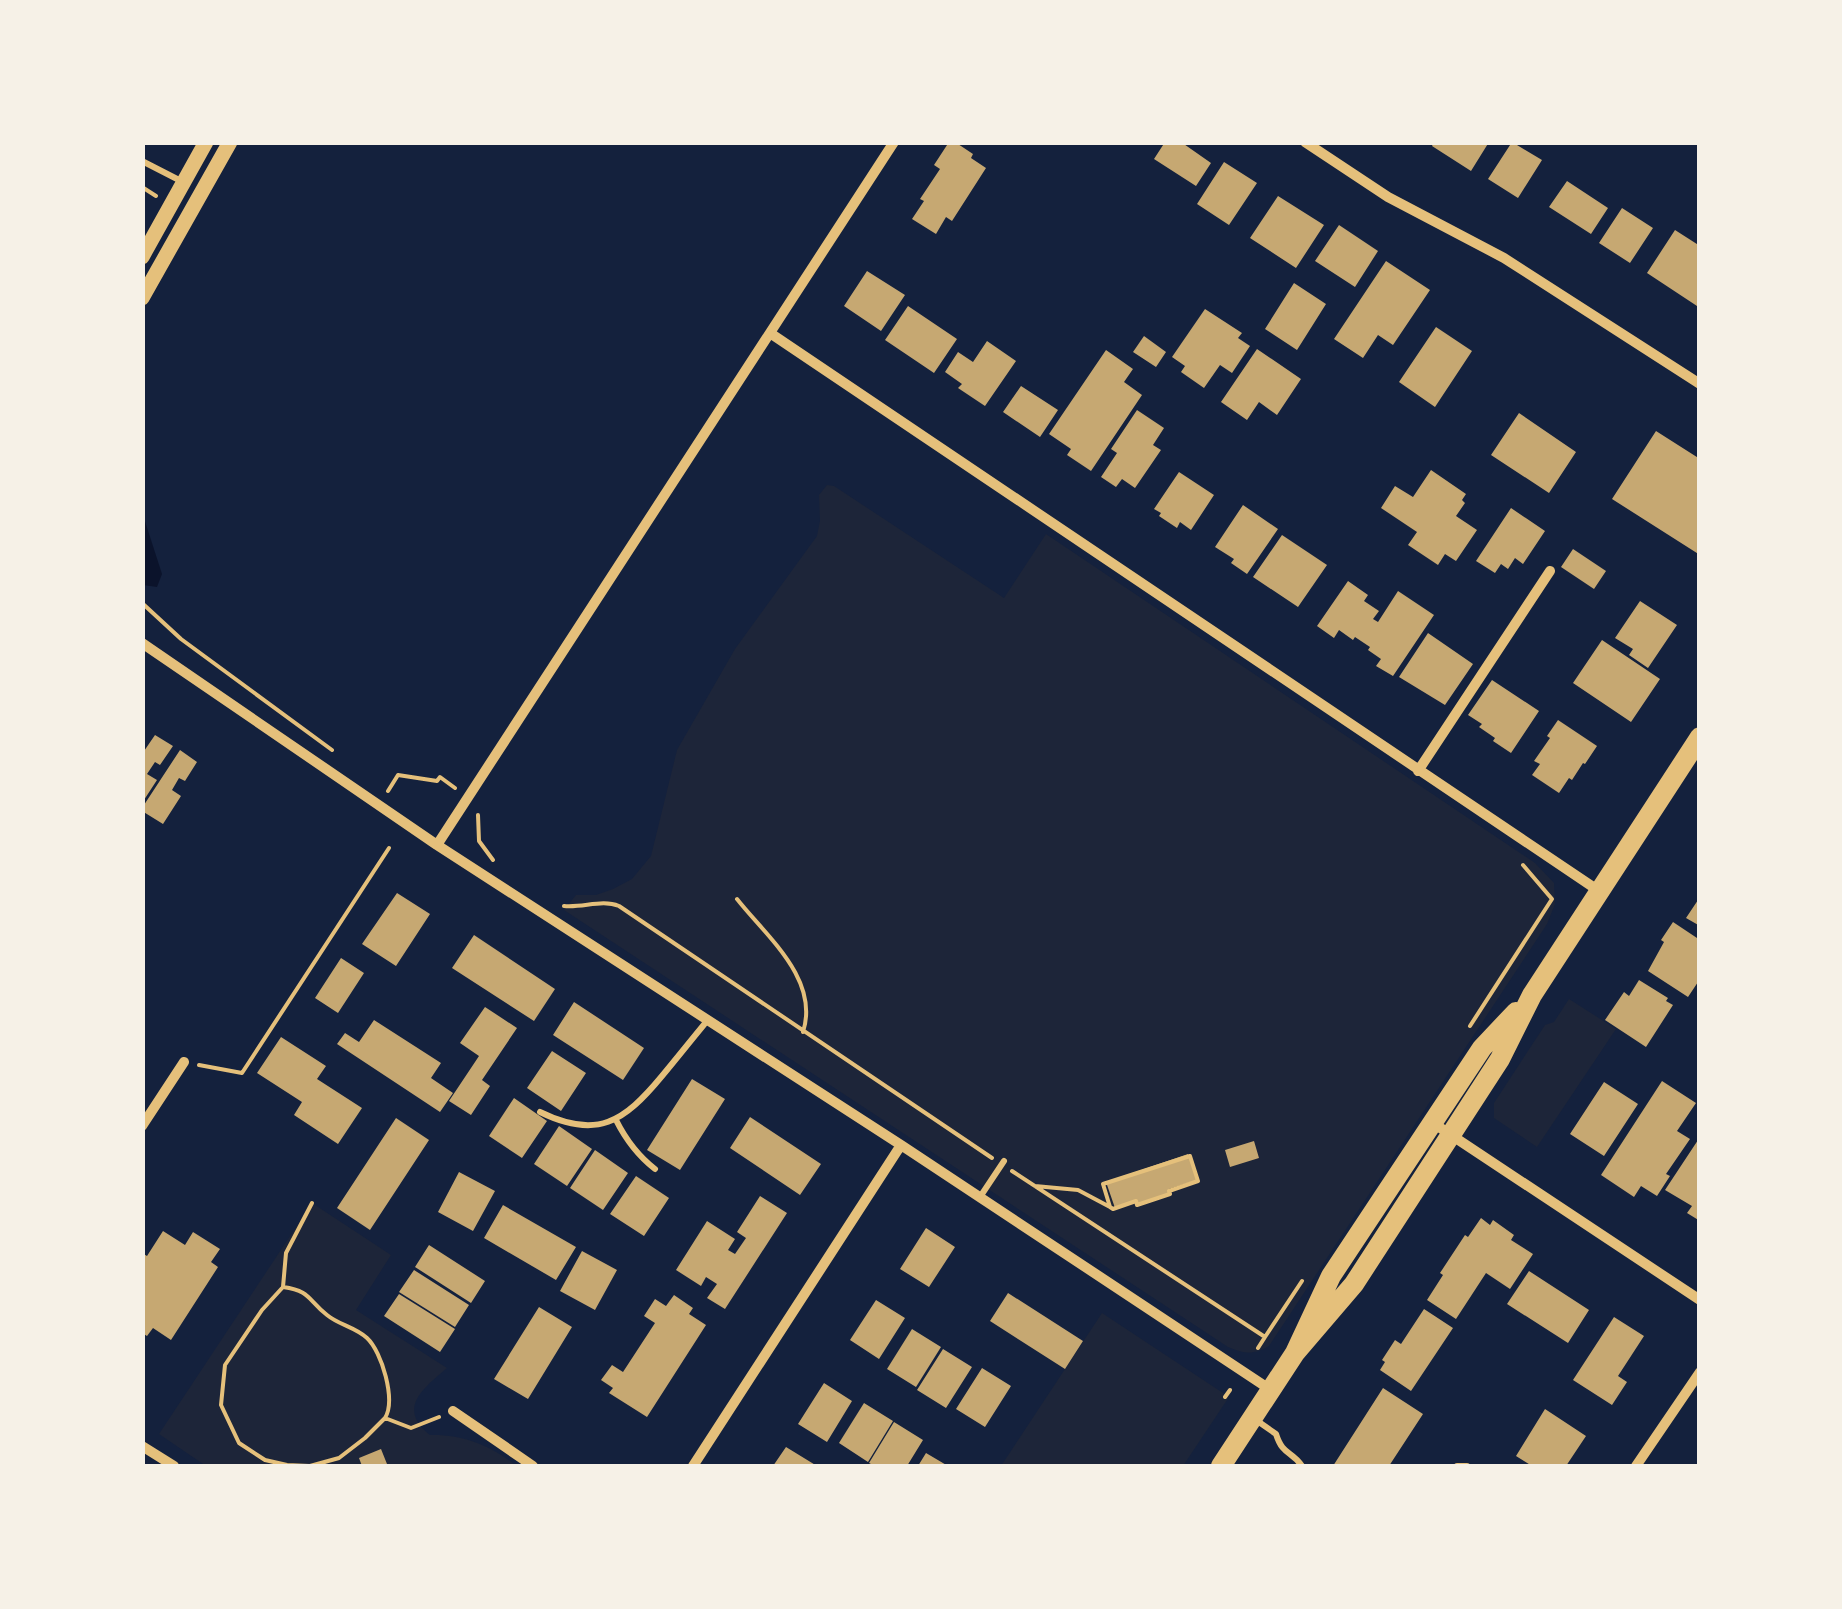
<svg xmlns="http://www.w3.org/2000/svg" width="1842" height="1609" font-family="Inter,sans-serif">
	<rect width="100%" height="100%" fill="#14213d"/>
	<!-- green -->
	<path fill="#1d2539" d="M827,485L834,486L1004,598L1046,534L1535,863L1554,883L1555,904L1547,924L1269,1346C1254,1355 1244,1354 1228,1347L564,910L576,895H596L613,889L632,879L651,856L677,750L735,649L817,536L820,521L819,495Z
		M1569,999L1616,1029L1537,1147L1494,1118V1103L1545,1025L1554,1022Z
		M312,1203L391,1255L356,1310L447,1368C424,1388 396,1408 430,1435C462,1434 493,1446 516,1466H206L159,1434Z
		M1102,1313L1229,1397L1183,1466H1001Z"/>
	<!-- water -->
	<path fill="#0b132b" d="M142,512L162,574L157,587L143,585Z"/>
	<!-- building -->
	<path fill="#c6a872" d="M949,142H955L973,154L971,158L986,168L952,221L946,217L936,234L912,219L924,201L920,199L940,169L934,165Z
		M1165,142H1181L1211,163L1196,186L1154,159Z
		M1434,142H1489L1471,171L1432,146Z
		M1512,142L1542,160L1518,198L1488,179Z
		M1224,162L1257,183L1229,225L1197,204Z
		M1567,181L1608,208L1591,234L1549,207Z
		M1278,196L1324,225L1296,268L1250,238Z
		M1622,208L1653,228L1630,263L1599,243Z
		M1339,225L1378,251L1355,287L1315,261Z
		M1675,230L1700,246V302L1697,306L1647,273Z
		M1386,261L1430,290L1393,345L1378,335L1363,358L1334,339Z
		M867,271L905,295L881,331L844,306Z
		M1294,283L1326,304L1297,350L1265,329Z
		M908,306L957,339L934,373L885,340Z
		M1205,309L1242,333L1238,338L1250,346L1232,373L1220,365L1204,388L1181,372L1185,366L1172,357Z
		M1436,327L1472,351L1435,407L1399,382Z
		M1144,336L1166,352L1156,367L1133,352Z
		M987,341L1016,361L985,406L958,388L962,384L945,372L958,352L973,362Z
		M1257,349L1301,379L1277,415L1259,402L1247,420L1221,402Z
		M1106,350L1133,369L1124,382L1142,395L1091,471L1067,455L1071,449L1049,434Z
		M1021,386L1058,410L1040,437L1003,412Z
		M1137,410L1164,428L1153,445L1161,450L1135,488L1122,479L1116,487L1101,477L1117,453L1111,449Z
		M1519,413L1576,452L1549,493L1491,455Z
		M1656,431L1700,459V555L1612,499Z
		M1431,470L1466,494L1462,500L1465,503L1456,516L1477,530L1456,561L1445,554L1438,565L1408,545L1417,532L1381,508L1395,486L1413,497Z
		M1179,472L1214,495L1191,530L1180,522L1177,528L1159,516L1161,513L1154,509Z
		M1243,505L1278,529L1247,574L1231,563L1234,559L1215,547Z
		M1511,508L1545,531L1523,564L1515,558L1508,569L1501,564L1495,573L1476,561Z
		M1282,535L1327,565L1298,607L1253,577Z
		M1573,549L1606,571L1594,589L1561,567Z
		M1348,581L1368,595L1364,601L1379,611L1373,619L1378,622L1398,591L1434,615L1393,676L1376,666L1381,659L1368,650L1370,647L1355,637L1353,640L1339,630L1334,638L1317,626Z
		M1640,601L1677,625L1648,668L1629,655L1633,649L1615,638Z
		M1428,633L1473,664L1445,705L1399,677Z
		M1602,640L1660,679L1631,722L1573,683Z
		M1492,680L1539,711L1511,753L1493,741L1495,738L1479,727L1482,724L1468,715Z
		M1558,720L1597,746L1585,764L1583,763L1572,780L1569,778L1559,793L1532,775L1540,764L1534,761L1550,738L1547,736Z
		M155,735L173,746L160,765L155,762L147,774L157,780L142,803V754Z
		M180,750L197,762L185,781L179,778L172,790L181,796L163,824L142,811V808Z
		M397,893L430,914L396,966L362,944Z
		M1700,897V926L1686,918Z
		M1673,922L1700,940V979L1688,997L1648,971L1664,942L1661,940Z
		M474,935L555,989L534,1021L452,968Z
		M341,958L364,973L338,1013L315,998Z
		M1639,980L1668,998L1666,1001L1673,1005L1646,1047L1605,1020L1624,992L1629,996Z
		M574,1002L644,1048L623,1080L553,1035Z
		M485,1007L517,1028L482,1080L490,1086L471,1115L449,1101L479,1056L460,1043Z
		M374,1020L441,1063L431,1078L453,1093L440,1112L337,1044L345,1033L359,1042Z
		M281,1037L326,1066L317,1079L362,1108L338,1144L294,1115L302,1102L257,1073Z
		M552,1051L586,1073L561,1111L527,1088Z
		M692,1079L725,1099L680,1170L647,1150Z
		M1662,1081L1696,1103L1677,1131L1690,1139L1666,1174L1670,1176L1657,1196L1641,1186L1634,1197L1601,1175Z
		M1604,1082L1638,1104L1604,1156L1570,1134Z
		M514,1098L547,1121L522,1158L489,1136Z
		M750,1117L821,1164L800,1195L730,1148Z
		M396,1118L429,1140L370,1230L337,1208Z
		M559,1126L592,1149L567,1186L534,1164Z
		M1700,1137V1221L1687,1213L1692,1206L1665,1190Z
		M1254,1141L1259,1158L1230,1167L1225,1150Z
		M595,1150L628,1173L603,1210L570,1188Z
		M1188,1154L1197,1180L1169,1189L1170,1194L1136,1205L1135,1201L1115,1208L1106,1182Z
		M459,1172L495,1191L473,1231L438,1212Z
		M636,1176L669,1198L644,1236L610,1214Z
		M760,1196L787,1213L725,1309L707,1298L717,1284L706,1277L701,1286L676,1270L707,1221L735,1239L728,1250L735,1254L746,1238L737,1232Z
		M503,1205L576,1247L556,1280L484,1238Z
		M1481,1218L1490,1225L1493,1220L1514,1235L1511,1240L1533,1254L1510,1289L1486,1273L1456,1319L1427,1300L1443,1275L1440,1273L1465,1235L1468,1237Z
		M926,1228L955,1247L929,1287L900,1269Z
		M163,1231L185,1245L193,1232L220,1249L211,1262L218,1267L171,1340L153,1328L147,1336L142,1333V1253L147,1256Z
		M429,1245L485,1281L471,1303L415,1267Z
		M582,1251L617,1270L595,1310L560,1291Z
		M414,1270L469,1305L455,1327L399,1292Z
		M1529,1271L1589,1310L1568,1343L1507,1304Z
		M1008,1293L1083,1341L1065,1369L990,1321Z
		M399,1294L455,1329L440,1352L384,1316Z
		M674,1295L693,1308L689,1314L706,1325L647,1417L609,1393L613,1388L601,1380L612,1365L623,1372L655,1323L644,1316L655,1299L666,1306Z
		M876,1300L905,1318L879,1359L850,1340Z
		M539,1307L572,1327L528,1399L494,1379Z
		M1424,1309L1453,1328L1411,1391L1380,1370L1385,1362L1382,1360L1395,1340L1401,1344Z
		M1614,1317L1644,1336L1618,1376L1627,1382L1612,1405L1573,1380Z
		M912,1329L941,1347L916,1387L887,1369Z
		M943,1349L972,1367L946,1408L917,1390Z
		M982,1368L1011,1386L985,1427L956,1409Z
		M824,1383L852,1401L827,1442L798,1424Z
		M1383,1388L1423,1414L1389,1466H1333Z
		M864,1403L893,1421L868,1462L839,1443Z
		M1545,1409L1586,1436L1566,1466H1532L1516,1456Z
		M894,1422L923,1440L907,1466H875L869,1463Z
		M786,1447L817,1466H773Z
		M381,1449L387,1464L381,1466H362L359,1458Z
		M926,1453L948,1466H918Z"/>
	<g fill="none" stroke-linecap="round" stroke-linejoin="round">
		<!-- path -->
		<path stroke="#e5c07b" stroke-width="4" d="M142,187L156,196
			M142,603L181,639L332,750
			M388,791L398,775L437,781L440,777L455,788
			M478,815L479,841L493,860
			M737,899C766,936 820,979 803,1032
			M564,906C583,908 602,899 619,906L992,1158
			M1470,1026L1552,899L1523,865
			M199,1065L242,1073L389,848
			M1012,1171L1265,1337L1302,1281
			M1035,1186L1078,1190L1110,1207L1113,1209L1136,1201L1137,1205L1170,1194L1169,1191L1198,1181L1190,1156L1103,1184L1110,1207
			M312,1203L286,1253L283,1287L262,1310L225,1365L221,1405L239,1443L265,1460L287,1465L310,1466L339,1458L365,1438L385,1418L411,1428L439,1417
			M283,1287C311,1291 307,1299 327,1315C339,1325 355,1327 367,1338C382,1352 396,1400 385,1418
			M1258,1348L1265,1337
			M1225,1397L1230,1390"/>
		<!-- service -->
		<path stroke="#e5c07b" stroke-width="6" d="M142,161L181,181
			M540,1112C597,1140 624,1122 662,1076C677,1058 692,1039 707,1021
			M616,1120C626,1140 637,1155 655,1169
			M980,1197L1004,1161
			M1256,1420L1276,1434C1283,1456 1291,1450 1302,1466
			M1457,1466H1467"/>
		<!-- minor -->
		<path stroke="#e5c07b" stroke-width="10" d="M1305,142L1388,197L1504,258L1700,384
			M770,333L1599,891
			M142,643L437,845L901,1145L1271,1390
			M1418,771L1550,571
			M437,845L894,142
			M1433,1123L1700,1300
			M142,1126L184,1062
			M453,1411L533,1466
			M142,1446L174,1466
			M693,1466L901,1145
			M1636,1466L1700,1372"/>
		<!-- tertiary -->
		<path stroke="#e5c07b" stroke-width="15" d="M142,257L206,142
			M142,298L230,142"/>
		<!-- primary -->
		<path stroke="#e5c07b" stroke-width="20" d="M1295,1353L1354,1284L1500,1059L1532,995L1700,737
			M1221,1466L1295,1353L1331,1276L1482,1048L1516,1012"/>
	</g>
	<!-- border -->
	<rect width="1842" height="1609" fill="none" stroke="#f6f1e7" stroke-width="290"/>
</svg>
